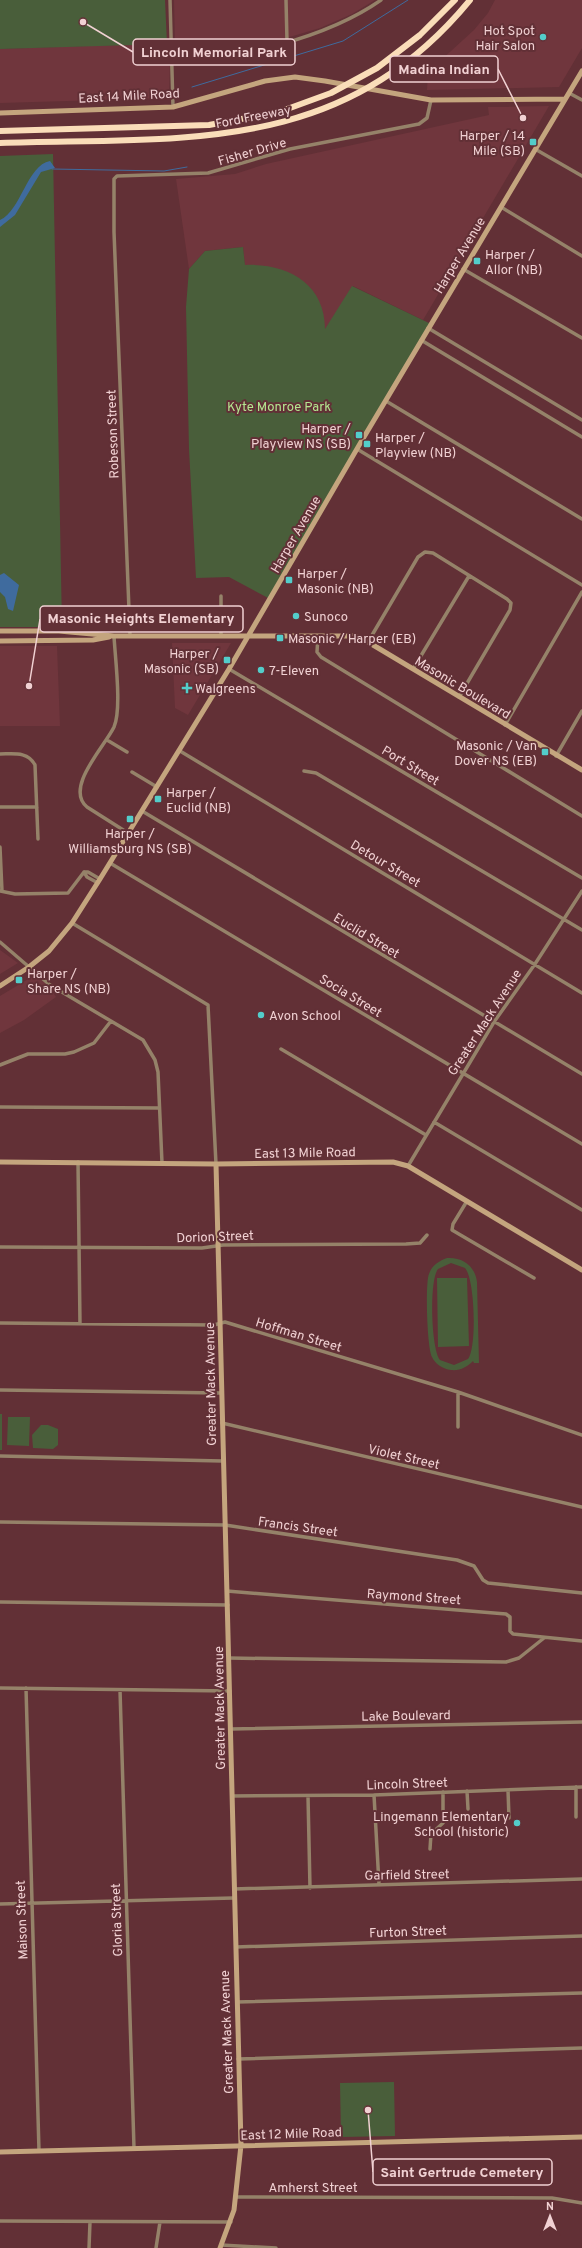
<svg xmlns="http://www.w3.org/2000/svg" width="582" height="2248" font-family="Overpass,sans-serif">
	<rect width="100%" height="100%" fill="#623036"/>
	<!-- built -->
	<path fill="#70363d" d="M174,0H375L352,14L320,28L242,51L211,57L170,58L169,98L0,103V49L175,43Z
		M495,0H582V48L559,87L427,90L428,72L474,30L488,13Z
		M549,106L423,320L353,286L325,330L254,265L245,266L243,247L205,251L189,269L176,179L235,174L266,164L489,115L488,107Z
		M172,643H231L188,715L175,708Z
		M0,646H57L60,726H0Z
		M0,950L18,963L0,974Z
		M35,975L47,984L56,997L24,1020L0,1033V996Z"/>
	<!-- green -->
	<path fill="#495e3a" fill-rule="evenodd" d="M0,0H165L167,44L0,49Z
		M53,154L62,627H0V156Z
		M243,247L245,265C287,263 325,283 325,329L352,286L431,324L270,599L229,577L196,578L189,449L186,307L189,269L205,251Z
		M447,1258C463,1257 475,1266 477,1282L479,1363H474L473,1361C467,1367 460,1371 451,1370C443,1369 435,1364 432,1357C427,1348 425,1283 429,1274C432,1265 439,1261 447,1258ZM451,1263L465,1268C475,1279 477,1348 468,1359L454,1365L440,1360C431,1349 429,1280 438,1269Z
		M437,1278H467L469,1346L438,1347Z
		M0,1414H2V1450H0Z
		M8,1417H30L29,1446L7,1445Z
		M41,1425H48L58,1429V1445L53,1449L33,1448L32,1435Z
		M394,2082L395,2136L341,2137L340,2083Z"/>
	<!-- water -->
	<path fill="#3f6b9e" d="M50,161L55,168L41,172L15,215L0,227V220C21,211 27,165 50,161Z
		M4,573L19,585L13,611L8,609L5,597L0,592V575Z"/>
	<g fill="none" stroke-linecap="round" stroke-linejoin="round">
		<!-- stream -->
		<path stroke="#3f6b9e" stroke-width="1" d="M192,87L343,41L408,0
			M52,169L164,171L187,167"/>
		<!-- street -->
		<path stroke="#958269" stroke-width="3.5" d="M170,0L173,107
			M286,0L287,41
			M173,62C238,59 327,38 381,0
			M569,93L582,100
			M535,149L582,176
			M501,207L582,256
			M463,269L582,338
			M428,328L582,420
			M421,340L582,437
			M386,401L582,519
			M357,449L582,585
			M130,635L114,232V179L117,176L208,173L290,149L419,124L427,118L431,100
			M221,635V596
			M114,636C115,657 122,709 114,727C105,746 64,788 87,807L128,833
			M318,636L317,652L321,657L582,816
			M368,642L418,557L425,552L433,553L507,599L511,603L510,610L459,697
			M229,669L582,878
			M413,669L469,576
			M505,725L582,592
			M107,740L127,752
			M180,751L582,993
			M0,754C13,754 28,751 35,765L38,839
			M556,756L582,711
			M304,771L316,773L582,930
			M132,772L157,787
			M0,807H37
			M142,811L582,1074
			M0,847L2,891
			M110,863L582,1144
			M98,883L87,877L84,872H88L100,879
			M0,891L15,894L68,893L84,872
			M72,923L208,1005L216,1164
			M0,942L50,985L143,1040L155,1060L158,1072L162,1163
			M281,1049L426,1135
			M0,1065L28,1054H65L74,1052L94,1043L111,1021
			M0,1107L159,1108
			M434,1122L582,1210
			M78,1162L80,1324
			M408,1166L494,1022L535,964L582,891
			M467,1201L453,1224L452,1230L534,1278
			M0,1247L202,1248L223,1245L406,1244L420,1243L427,1235
			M0,1323L214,1325L225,1322L458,1392L582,1435
			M0,1390L221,1393
			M458,1392V1427
			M222,1423L582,1507
			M0,1456L222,1461
			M0,1522L225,1525L457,1560L474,1566L483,1580L488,1583L582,1593
			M227,1591L506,1614L510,1617V1631L513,1634L582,1641
			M0,1602L228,1605
			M229,1658L506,1662L519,1658L544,1638
			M0,1688L230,1691
			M26,1688L39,2151
			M120,1690L134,2148
			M231,1729L582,1722
			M576,1787V1817
			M508,1790L509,1818
			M467,1791L468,1809
			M374,1795L379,1884
			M232,1796L374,1795L582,1787
			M308,1796L310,1888
			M430,1849L431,1834L443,1823V1792
			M234,1889L582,1879
			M0,1904L233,1898
			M236,1947L582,1936
			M237,2002L582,1993
			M238,2059L582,2048
			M236,2197L552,2198L582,2203
			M0,2221L231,2222
			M221,2245L276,2248
			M89,2248L90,2222
			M156,2248L160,2222"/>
		<!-- secondary -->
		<path stroke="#c4a57e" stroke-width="5" d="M0,113L173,107L265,81L295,77L325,81L431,100L565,99
			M0,631H59L114,636H355L368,642L582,770
			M0,641L93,640L109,637
			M0,986L29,967L49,951L72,923L100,879L229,669L361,442L582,71
			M0,1162L216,1164L393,1162L408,1166L582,1270
			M216,1164L241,2145L234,2210L220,2248
			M0,2152L582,2137"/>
		<!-- highway -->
		<path stroke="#faddb9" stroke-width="6" d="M0,131L209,125L279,112L331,93L377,68L420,35L455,0
			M0,143C182,137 341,157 470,0"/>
	</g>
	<!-- markers -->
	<g fill="#53cdca" stroke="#623036" stroke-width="1.5">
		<circle cx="543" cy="37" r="4"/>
		<rect x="529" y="138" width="8" height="8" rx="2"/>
		<rect x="473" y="257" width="8" height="8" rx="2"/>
		<rect x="355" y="431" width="8" height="8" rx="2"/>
		<rect x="363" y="440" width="8" height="8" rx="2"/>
		<rect x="285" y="576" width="8" height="8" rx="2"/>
		<circle cx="296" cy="616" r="4"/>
		<rect x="276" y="634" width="8" height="8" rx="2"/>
		<rect x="223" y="656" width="8" height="8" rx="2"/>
		<circle cx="261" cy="670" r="4"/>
		<path d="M185 682h4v4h4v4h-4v4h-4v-4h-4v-4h4z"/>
		<rect x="541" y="748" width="8" height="8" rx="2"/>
		<rect x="154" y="795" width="8" height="8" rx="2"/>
		<rect x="126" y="815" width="8" height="8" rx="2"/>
		<rect x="15" y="976" width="8" height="8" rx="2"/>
		<circle cx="261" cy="1015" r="4"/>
		<circle cx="517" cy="1823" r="4"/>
	</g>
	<g text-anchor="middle" stroke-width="4" stroke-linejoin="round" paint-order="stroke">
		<!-- poi labels -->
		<g font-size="13" fill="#f1d1d3" stroke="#623036" text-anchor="start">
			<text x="535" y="35" text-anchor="end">Hot Spot<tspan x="535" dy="15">Hair Salon</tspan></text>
			<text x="525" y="140" text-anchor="end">Harper / 14<tspan x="525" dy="15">Mile (SB)</tspan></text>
			<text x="485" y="259">Harper /<tspan x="485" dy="15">Allor (NB)</tspan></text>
			<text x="351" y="433" text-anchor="end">Harper /<tspan x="351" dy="15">Playview NS (SB)</tspan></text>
			<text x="375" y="442">Harper /<tspan x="375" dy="15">Playview (NB)</tspan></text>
			<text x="297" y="578">Harper /<tspan x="297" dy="15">Masonic (NB)</tspan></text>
			<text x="304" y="621">Sunoco</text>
			<text x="288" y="643">Masonic / Harper (EB)</text>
			<text x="219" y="658" text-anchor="end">Harper /<tspan x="219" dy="15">Masonic (SB)</tspan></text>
			<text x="269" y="675">7-Eleven</text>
			<text x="195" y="693">Walgreens</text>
			<text x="537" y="750" text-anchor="end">Masonic / Van<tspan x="537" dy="15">Dover NS (EB)</tspan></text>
			<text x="166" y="797">Harper /<tspan x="166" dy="15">Euclid (NB)</tspan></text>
			<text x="130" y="838" text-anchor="middle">Harper /<tspan x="130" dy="15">Williamsburg NS (SB)</tspan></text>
			<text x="27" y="978">Harper /<tspan x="27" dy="15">Share NS (NB)</tspan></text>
			<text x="269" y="1020">Avon School</text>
			<text x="509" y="1821" text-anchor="end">Lingemann Elementary<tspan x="509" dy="15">School (historic)</tspan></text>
		</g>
		<!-- street labels -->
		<g font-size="13" fill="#f1d1d3" stroke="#623036">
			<text transform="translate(129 95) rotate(-3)" y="5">East 14 Mile Road</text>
			<text transform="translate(253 116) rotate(-11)" y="5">Ford Freeway</text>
			<text transform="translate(252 151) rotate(-16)" y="5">Fisher Drive</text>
			<text transform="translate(459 255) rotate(-59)" y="5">Harper Avenue</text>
			<text transform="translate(112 434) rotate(-92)" y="5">Robeson Street</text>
			<text transform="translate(295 534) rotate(-60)" y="5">Harper Avenue</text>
			<text transform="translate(463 687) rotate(31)" y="5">Masonic Boulevard</text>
			<text transform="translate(411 765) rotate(31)" y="5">Port Street</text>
			<text transform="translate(386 863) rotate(31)" y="5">Detour Street</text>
			<text transform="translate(367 935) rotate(31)" y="5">Euclid Street</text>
			<text transform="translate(351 995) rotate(31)" y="5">Socia Street</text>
			<text transform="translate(484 1022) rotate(-57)" y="5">Greater Mack Avenue</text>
			<text transform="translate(305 1152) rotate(-1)" y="5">East 13 Mile Road</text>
			<text transform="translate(215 1236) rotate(-2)" y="5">Dorion Street</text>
			<text transform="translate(299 1334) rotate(17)" y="5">Hoffman Street</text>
			<text transform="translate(210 1384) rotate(-91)" y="5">Greater Mack Avenue</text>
			<text transform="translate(404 1456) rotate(13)" y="5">Violet Street</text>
			<text transform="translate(298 1526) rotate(8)" y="5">Francis Street</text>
			<text transform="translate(414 1596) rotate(4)" y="5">Raymond Street</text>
			<text transform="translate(219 1708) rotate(-91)" y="5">Greater Mack Avenue</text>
			<text transform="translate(406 1715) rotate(-1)" y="5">Lake Boulevard</text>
			<text transform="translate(407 1783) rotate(-2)" y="5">Lincoln Street</text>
			<text transform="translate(407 1874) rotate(-1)" y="5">Garfield Street</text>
			<text transform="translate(21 1920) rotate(-92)" y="5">Maison Street</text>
			<text transform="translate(116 1920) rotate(-92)" y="5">Gloria Street</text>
			<text transform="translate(408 1931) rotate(-2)" y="5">Furton Street</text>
			<text transform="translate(226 2032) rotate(-92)" y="5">Greater Mack Avenue</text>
			<text transform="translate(291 2133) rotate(-2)" y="5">East 12 Mile Road</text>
			<text x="313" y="2192">Amherst Street</text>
		</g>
		<!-- park labels -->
		<g font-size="13" fill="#b4e791" stroke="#623036">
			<text x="279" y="411">Kyte Monroe Park</text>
		</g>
	</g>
	<!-- callouts -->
	<path fill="none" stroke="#f1d1d3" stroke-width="1.5" d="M83 22L133 52M523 118L498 69M29 686L40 619M368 2110L373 2172"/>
	<g fill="#f1d1d3" stroke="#623036" stroke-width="1.5">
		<circle cx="83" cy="22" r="4"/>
		<circle cx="523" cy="118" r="4"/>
		<circle cx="29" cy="686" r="4"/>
		<circle cx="368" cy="2110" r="4"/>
	</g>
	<g fill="#623036" stroke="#f1d1d3" stroke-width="1.5">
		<rect x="133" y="39" width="162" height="26" rx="4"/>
		<rect x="390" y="56" width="108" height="26" rx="4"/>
		<rect x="40" y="606" width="203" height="26" rx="4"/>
		<rect x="373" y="2159" width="179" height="26" rx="4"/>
	</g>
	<g font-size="14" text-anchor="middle" font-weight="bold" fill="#f1d1d3">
		<text x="214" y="57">Lincoln Memorial Park</text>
		<text x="444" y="74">Madina Indian</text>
		<text x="141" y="623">Masonic Heights Elementary</text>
		<text x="462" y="2177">Saint Gertrude Cemetery</text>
	</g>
	<!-- north arrow -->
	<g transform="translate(550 2216)" stroke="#623036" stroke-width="3" paint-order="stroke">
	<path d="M0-3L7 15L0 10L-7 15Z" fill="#f1d1d3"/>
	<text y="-6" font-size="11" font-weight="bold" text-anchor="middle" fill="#f1d1d3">N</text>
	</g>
</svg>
